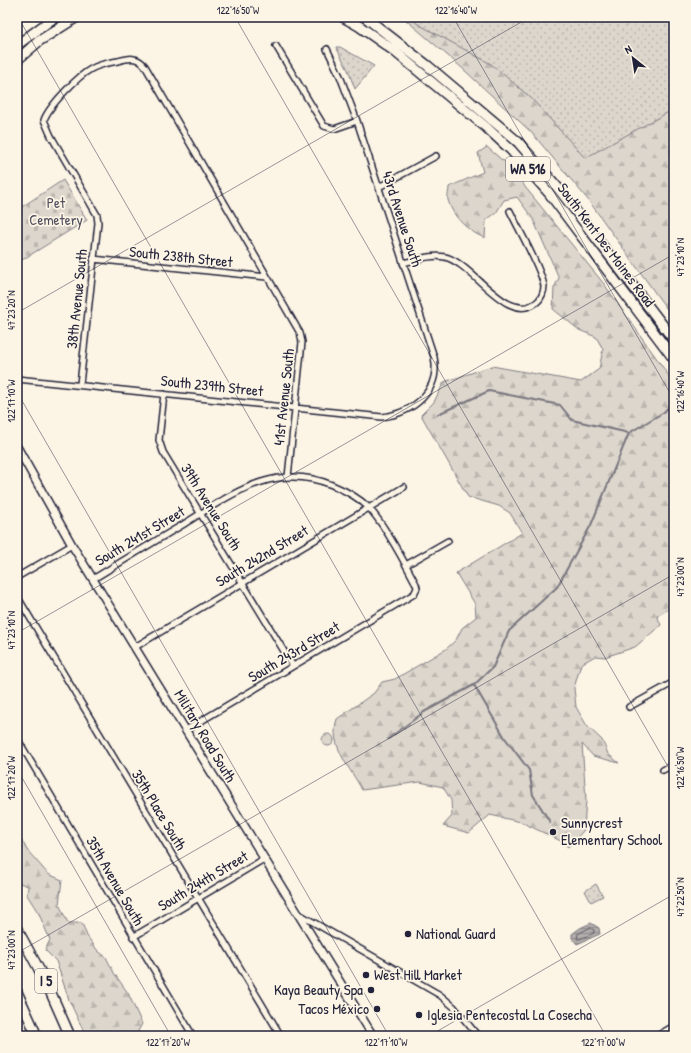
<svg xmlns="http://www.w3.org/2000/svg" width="691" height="1053" font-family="'Patrick Hand',sans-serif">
	<defs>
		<pattern id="forest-firs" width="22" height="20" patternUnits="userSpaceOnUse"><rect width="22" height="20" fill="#dcd6cc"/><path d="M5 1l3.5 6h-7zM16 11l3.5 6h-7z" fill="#bcb7b0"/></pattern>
		<pattern id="cemetery-stones" width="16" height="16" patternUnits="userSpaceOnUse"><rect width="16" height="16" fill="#dcd6cc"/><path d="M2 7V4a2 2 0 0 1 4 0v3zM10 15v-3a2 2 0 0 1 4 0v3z" fill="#bcb7b0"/></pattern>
		<pattern id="park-dots" width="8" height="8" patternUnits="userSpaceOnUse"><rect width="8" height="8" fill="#dcd6cc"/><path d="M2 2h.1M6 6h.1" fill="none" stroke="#bcb7b0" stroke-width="1.8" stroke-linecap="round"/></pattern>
		<pattern id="water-rules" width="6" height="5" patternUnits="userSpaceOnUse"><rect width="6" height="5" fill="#b2adab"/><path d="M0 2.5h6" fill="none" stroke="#908c8c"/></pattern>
	</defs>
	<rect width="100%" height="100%" fill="#fcf5e5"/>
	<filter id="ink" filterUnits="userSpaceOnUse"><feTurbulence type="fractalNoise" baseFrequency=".025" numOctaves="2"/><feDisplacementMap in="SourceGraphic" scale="8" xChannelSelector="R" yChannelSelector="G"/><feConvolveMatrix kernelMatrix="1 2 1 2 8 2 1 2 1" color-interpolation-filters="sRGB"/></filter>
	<g filter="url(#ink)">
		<!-- forest -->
		<path fill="url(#forest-firs)" stroke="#7f7c84" d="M433,17L674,87V129L670,151L674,163V319L589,201L532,133L461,67L406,20L428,19Z
			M487,147L502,160L512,165L525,187L604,284L674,383V606L657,616L661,625L635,647L605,657L595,656L581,664L574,688L576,707L587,726L602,740L608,754L619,763L593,756L582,744L586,799L584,830L568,847L561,841L521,822L490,815L469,833L443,826L452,816L451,800L443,787L420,782L362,790C351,768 328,746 337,719L374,693L382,682L395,679L446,649L456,640L462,628L476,617L475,604L456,573L522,533L510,513L499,506L468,497L421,415L434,402L444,382L492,366L581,382L599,369L603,349L596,337L579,330L553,309L554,288L559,278L533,219L517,197L504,200L496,213L486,220L485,238C469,232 453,218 448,200C447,197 449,191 449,187L483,172L478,153Z
			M322 740a6 6 0 1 1 12 0a6 6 0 1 1-12 0Z
			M17,831L27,850L48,874L62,880L59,904L68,923H82L87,936L98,951L106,957L114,973L128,993L142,1024L138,1031L143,1036H86L69,1000L56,961L45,950L50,940L39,914L27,895L28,886L17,882Z"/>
		<!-- cemetery -->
		<path fill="url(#cemetery-stones)" stroke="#7f7c84" d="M63,180L87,220L17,263V210Z"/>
		<!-- park -->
		<path fill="url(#park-dots)" stroke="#7f7c84" d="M409,17H674V109L585,158L531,98L491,64L418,24Z
			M336,47H340L374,66L355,89L348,70Z
			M596,884L603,896L591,902L585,891Z"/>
		<!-- water -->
		<path fill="url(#water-rules)" stroke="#78757e" d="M591,923L599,928L600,934L577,944L572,938V934L580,928Z"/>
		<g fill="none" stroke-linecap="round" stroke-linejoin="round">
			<!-- shore -->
			<path stroke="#5c5a68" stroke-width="1" d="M590,928L594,930V933L580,939H577L578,934Z"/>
			<!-- stream -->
			<path stroke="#78757e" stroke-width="2" d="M438,414L489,391L560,405L572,420L629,433
				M474,685L505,738L529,770L533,795L550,822
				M388,739L424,712L474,685L493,667L509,631L557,587L591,525L629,433L664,412L674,401"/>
			<defs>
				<path id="street" d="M276,46L324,126L334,129L357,121
					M379,187L436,156
					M93,259L267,277
					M403,263C416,260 432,254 445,257C473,263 507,326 537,302C541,299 544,292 544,286C541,268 519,230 510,211
					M17,379L382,417C413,413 441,391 434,357L357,121L340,76L327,49
					M80,384L98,223L97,215L51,136L44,120C49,106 78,76 91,69C100,64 108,63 118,61C129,58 137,56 145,66L300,333L302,342L288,477
					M164,394L159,440L163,452L293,666
					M406,565L448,541
					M17,577L72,545
					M93,579C123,561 153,542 184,524C231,495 274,461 332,485C344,490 358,497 368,507C384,523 405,563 416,584L417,588L414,594L186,730
					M17,596L281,1036
					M135,647L404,487
					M629,707L674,682
					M17,738L193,1036
					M663,770L674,764
					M299,914L440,995L454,1007L478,1036
					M133,937L264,859
					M657,1036L674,1026"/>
				<path id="secondary" d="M17,447L72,545L373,1036"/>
				<path id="highway" d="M343,17L359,26L393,50L487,128L511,150L549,193L674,359
					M365,17L428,66L518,142L558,188L674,340
					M17,45L55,17
					M17,60L39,41L77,17
					M17,929L47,984L70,1036
					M17,992L37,1036"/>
			</defs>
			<!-- street casing -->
			<use href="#street" stroke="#22223b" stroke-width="8"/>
			<!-- secondary casing -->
			<use href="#secondary" stroke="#22223b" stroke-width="10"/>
			<!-- highway casing -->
			<use href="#highway" stroke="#22223b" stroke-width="12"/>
			<!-- street -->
			<use href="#street" stroke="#fcf5e5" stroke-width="5"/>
			<!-- secondary -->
			<use href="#secondary" stroke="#fcf5e5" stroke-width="7"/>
			<!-- highway -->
			<use href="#highway" stroke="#fcf5e5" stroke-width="9"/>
		</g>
	</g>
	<!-- ticks -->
	<path fill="none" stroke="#22223b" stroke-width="1" stroke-opacity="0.45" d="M18,17L606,1036M235,17L674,777M453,17L674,400M670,17L674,24M17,313L530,17M17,392L389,1036M17,633L674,254M17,769L171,1036M17,953L674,574M429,1036L674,894"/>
	<!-- markers -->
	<g fill="#22223b" stroke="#fcf5e5" stroke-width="1.5">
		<circle cx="553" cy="832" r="4"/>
		<circle cx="408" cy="934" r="4"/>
		<circle cx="366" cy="975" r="4"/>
		<circle cx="371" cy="990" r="4"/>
		<circle cx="377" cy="1009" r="4"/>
		<circle cx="419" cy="1015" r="4"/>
	</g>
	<g text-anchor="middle" stroke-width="3.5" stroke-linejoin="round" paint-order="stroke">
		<!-- shield labels -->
		<g fill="#fcf5e5" stroke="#63616e" stroke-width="1">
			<rect x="506" y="157" width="44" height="24" rx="3"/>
			<rect x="35" y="969" width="22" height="24" rx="3"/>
		</g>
		<g font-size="14" font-weight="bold" fill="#22223b">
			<text x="528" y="174">WA 516</text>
			<text x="46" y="986">I 5</text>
		</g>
		<!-- park labels -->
		<g font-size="15" fill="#504f5f" stroke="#fcf5e5">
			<text x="56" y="208">Pet<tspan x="56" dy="17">Cemetery</tspan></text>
		</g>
		<!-- street labels -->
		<g font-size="15" fill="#22223b" stroke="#fcf5e5">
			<text transform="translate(402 219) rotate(72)" y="5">43rd Avenue South</text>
			<text transform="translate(606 245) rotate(53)" y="5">South Kent Des Moines Road</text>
			<text transform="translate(181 257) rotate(6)" y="5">South 238th Street</text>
			<text transform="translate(77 299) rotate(-84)" y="5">38th Avenue South</text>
			<text transform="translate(212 386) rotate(6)" y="5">South 239th Street</text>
			<text transform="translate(284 397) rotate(-84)" y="5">41st Avenue South</text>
			<text transform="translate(211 507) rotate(58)" y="5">39th Avenue South</text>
			<text transform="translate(140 536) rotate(-31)" y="5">South 241st Street</text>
			<text transform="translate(262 556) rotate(-31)" y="5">South 242nd Street</text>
			<text transform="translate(294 652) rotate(-31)" y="5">South 243rd Street</text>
			<text transform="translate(205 736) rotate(59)" y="5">Military Road South</text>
			<text transform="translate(159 810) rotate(59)" y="5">35th Place South</text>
			<text transform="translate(115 881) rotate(60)" y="5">35th Avenue South</text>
			<text transform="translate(203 881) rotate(-31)" y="5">South 244th Street</text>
		</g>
		<!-- poi labels -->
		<g font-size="15" fill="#22223b" stroke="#fcf5e5" text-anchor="start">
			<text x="561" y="828">Sunnycrest<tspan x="561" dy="17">Elementary School</tspan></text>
			<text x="416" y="939">National Guard</text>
			<text x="374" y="980">West Hill Market</text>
			<text x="363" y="995" text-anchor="end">Kaya Beauty Spa</text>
			<text x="369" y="1014" text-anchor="end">Tacos México</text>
			<text x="427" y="1020">Iglesia Pentecostal La Cosecha</text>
		</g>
	</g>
	<!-- margin -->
	<rect width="691" height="1053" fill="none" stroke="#fcf5e5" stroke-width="44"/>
	<!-- north arrow -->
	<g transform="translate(633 58) rotate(330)" stroke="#fcf5e5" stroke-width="3" paint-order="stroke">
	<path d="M0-3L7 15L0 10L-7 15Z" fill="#22223b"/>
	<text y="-6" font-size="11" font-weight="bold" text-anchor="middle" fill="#22223b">N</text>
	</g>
	<rect x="22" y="22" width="647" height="1009" fill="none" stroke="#22223b" stroke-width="1.5"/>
	<g font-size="10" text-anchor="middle" fill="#22223b">
		<text x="238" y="14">122°16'50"W</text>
		<text x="456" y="14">122°16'40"W</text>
		<text transform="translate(680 257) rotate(-90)" y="4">47°23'10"N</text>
		<text transform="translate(11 310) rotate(-90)" y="4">47°23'20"N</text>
		<text transform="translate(680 392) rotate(-90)" y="4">122°16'40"W</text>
		<text transform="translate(11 401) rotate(-90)" y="4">122°17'10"W</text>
		<text transform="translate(680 577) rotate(-90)" y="4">47°23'00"N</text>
		<text transform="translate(11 630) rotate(-90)" y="4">47°23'10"N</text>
		<text transform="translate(680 768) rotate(-90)" y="4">122°16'50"W</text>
		<text transform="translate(11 778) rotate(-90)" y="4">122°17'20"W</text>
		<text transform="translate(680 897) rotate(-90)" y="4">47°22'50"N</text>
		<text transform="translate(11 950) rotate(-90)" y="4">47°23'00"N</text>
		<text x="168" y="1046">122°17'20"W</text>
		<text x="386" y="1046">122°17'10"W</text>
		<text x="603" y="1046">122°17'00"W</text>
	</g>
</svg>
